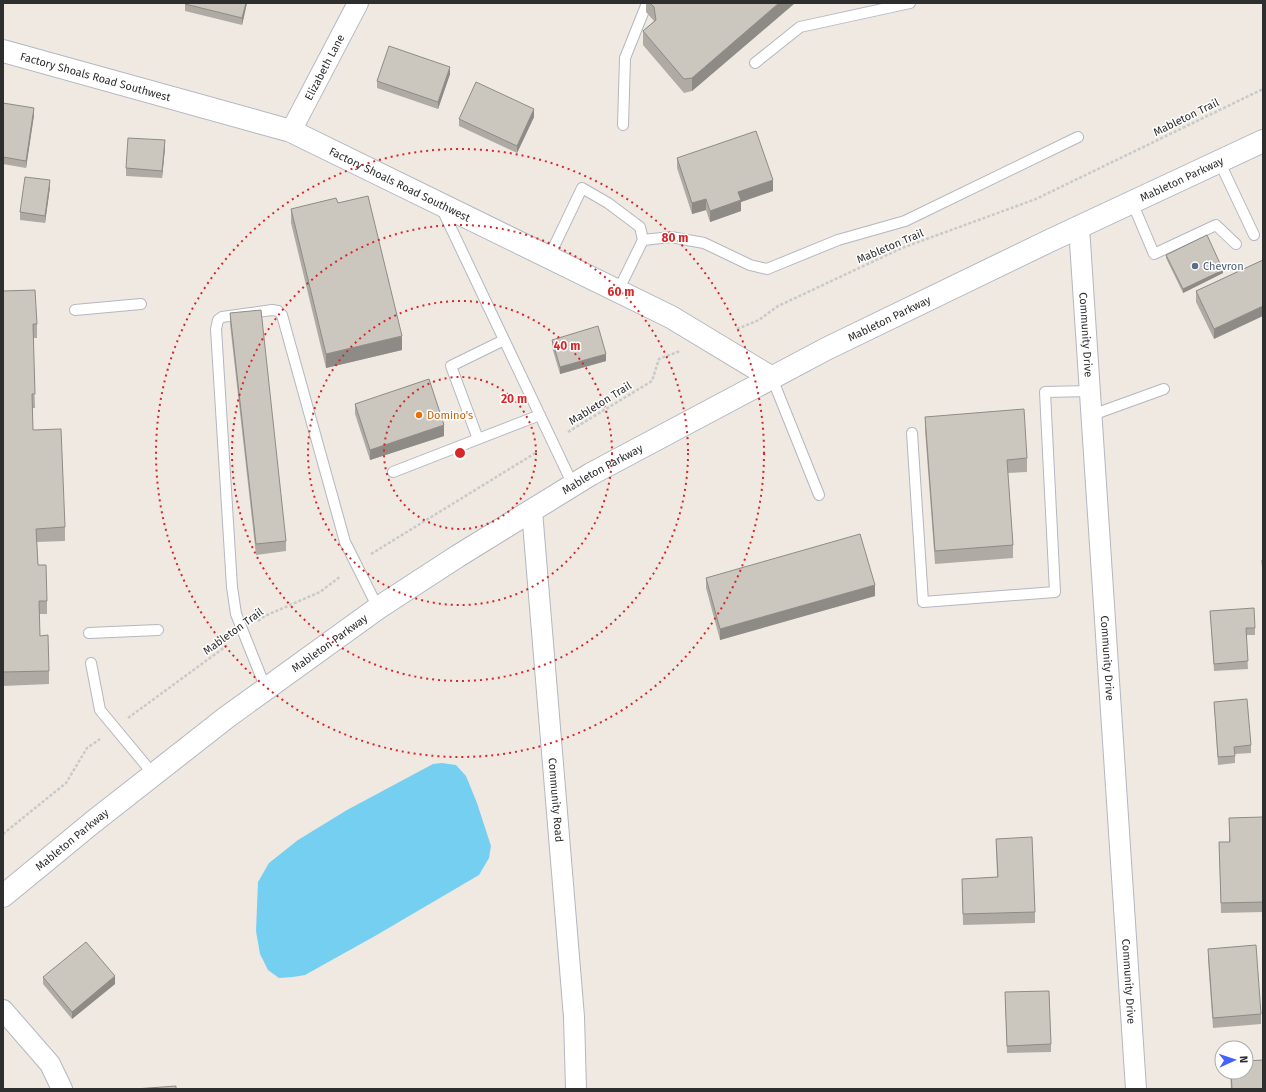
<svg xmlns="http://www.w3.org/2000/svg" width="1266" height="1092" font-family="'Fira Sans',sans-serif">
	<rect width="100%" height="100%" fill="#efe9e1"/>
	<!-- water -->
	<path fill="#75cff0" d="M442,763L456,765L466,776L477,803L491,846L489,858L479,875L375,936L305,975L293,977L279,978L268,970L260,954L256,931L258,882L269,863L298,840L347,810L433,764Z"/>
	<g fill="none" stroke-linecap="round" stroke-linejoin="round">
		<defs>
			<path id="lane" d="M755,63L800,27L910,3
				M623,125L625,58L647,3
				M1219,161L1254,235
				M1132,202L1154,254L1216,225L1236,244
				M441,207L573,485
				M643,240L671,237L704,243L750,265L767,269L838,240L905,221L1078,137
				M549,257L582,188L608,203L640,227L643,240L618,291
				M75,310L141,304
				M772,378L819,495
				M1092,415L1164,389
				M912,433L923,602L1055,592L1045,392L1090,391
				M478,439L451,366L504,340
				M393,472L540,415
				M89,633L158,630
				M91,663L100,710L154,775
				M266,689L236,614L232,587L216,329L218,320L222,317L272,310L278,311L282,315L345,542L378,608"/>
			<g id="street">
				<path id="s1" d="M291,131L358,3"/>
				<path id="s2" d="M1079,227L1136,1089"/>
				<path id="s3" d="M532,511L574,1017L576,1089"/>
				<path d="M3,1010L50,1064L62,1089"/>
			</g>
			<g id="secondary">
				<path id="s4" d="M3,51L291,131L671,317L772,378"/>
				<path id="s5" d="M3,896L93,822L227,717L378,608L458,556L591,474L826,349L1049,241L1263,141"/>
			</g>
		</defs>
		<!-- lane casing -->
		<use href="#lane" stroke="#b4b7c1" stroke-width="12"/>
		<!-- street casing -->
		<use href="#street" stroke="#b4b7c1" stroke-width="22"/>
		<!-- secondary casing -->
		<use href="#secondary" stroke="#b4b7c1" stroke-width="24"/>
		<!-- path -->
		<path stroke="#c9c9c9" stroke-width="2.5" stroke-dasharray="3 2" stroke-linecap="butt" d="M737,329L759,320L778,306L902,248L1036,199L1263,89
			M568,432L652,381L659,359L680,351
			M371,554L537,452
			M258,621L265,616L320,592L341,576
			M128,718L229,644
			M3,834L66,783L87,748L100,739"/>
		<!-- lane -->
		<use href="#lane" stroke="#fff" stroke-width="10"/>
		<!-- street -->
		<use href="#street" stroke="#fff" stroke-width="20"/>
		<!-- secondary -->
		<use href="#secondary" stroke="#fff" stroke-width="22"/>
	</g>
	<!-- wall -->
	<path fill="#afaba4" d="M185,3H247L242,25L185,11Z
		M646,3H795L692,91L684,93L643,45V31L654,21L646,12Z
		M450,74L438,109L377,88V81Z
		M3,103L34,115L26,168L3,164Z
		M534,117L517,153L459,126V119Z
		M165,148L162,178L126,176V168Z
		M677,158L773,191L741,202V211L710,222L706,210L692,214L677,168Z
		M50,187L45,223L20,220V212Z
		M338,203L402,350L326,368L291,223V209Z
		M1166,255L1223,273L1183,293L1166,258Z
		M1263,260L1214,339L1196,302V291Z
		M3,291L37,324V338H33L35,408H32L33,430L65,527V541L37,542L38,565L47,601V614H39L40,636L49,671V684L3,686Z
		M230,313L286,541V551L256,555L230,324Z
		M552,340L606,361L560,374L552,347Z
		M355,404L444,436L370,460L355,414Z
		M925,417L1027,458V472L1008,473L1013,545V558L935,564L925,430Z
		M706,578L875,596L720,640L706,588Z
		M1210,611L1255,628V635H1246L1248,669L1214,671Z
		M1214,702L1251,745V753L1235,754V763L1218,765Z
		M1229,818L1263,825V912L1221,913L1219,842H1229Z
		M996,839L1035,912V923L963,925L962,879L997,877Z
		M1208,949L1261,1014V1024L1213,1028L1208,960Z
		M43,977L115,984L72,1019L43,984Z
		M1005,999L1051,1044V1052L1007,1053Z
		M1230,1072H1246L1263,1089H1231Z"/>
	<!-- shaded-wall -->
	<path fill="#8e8b86" d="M246,3H247L242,25V18Z
		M779,3H795L692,91V78Z
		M450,67V74L438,109V102Z
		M34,108V115L26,168V161Z
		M534,109V117L517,153V146Z
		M165,140V148L162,178V171Z
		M50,180V187L45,223V216Z
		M773,180V191L741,202V211L710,222V211L738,192Z
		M706,199V210L692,214V203Z
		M1223,270V273L1183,293V289Z
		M1263,306V316L1214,339V329Z
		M402,336V350L326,368V354Z
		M606,354V361L560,374V367Z
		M444,425V436L370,460V450Z
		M875,585V596L720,640V629Z
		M115,976V984L72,1019V1012Z"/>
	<!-- building -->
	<path fill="#cbc7bf" stroke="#8e8b86" d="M185,3H246L242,18L185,4Z
		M650,3H779L692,78L684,79L643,31L656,20L654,7Z
		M389,46L450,67L438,102L377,81Z
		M476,82L534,109L517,146L459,119Z
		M3,103L34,108L26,161L3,157Z
		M756,131L773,180L738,192L741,200L710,211L706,199L692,203L677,158Z
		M128,138L165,140L162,171L126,168Z
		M25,177L50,180L45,216L20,212Z
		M368,196L402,336L326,354L291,209L336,198L338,203Z
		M1207,235L1223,270L1183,289L1166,255Z
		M1263,260V306L1214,329L1196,291Z
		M35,290L37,324H33L35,394H32L33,430L61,429L65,527L36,529L38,565H46L47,601H39L40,636L48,635L49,671L3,672V291Z
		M261,310L286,541L256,544L230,313Z
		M598,326L606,354L560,367L552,340Z
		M429,379L444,425L370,450L355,404Z
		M1024,409L1027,458L1007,460L1013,545L935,551L925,417Z
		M860,534L875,585L720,629L706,578Z
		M1262,560H1263V574Z
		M1254,608L1255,628H1246L1248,661L1214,664L1210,611Z
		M1247,699L1251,745L1234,747L1235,756L1218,757L1214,702Z
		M1263,817V902L1221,903L1219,842H1230L1229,818Z
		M1032,837L1035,912L963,914L962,879L998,877L996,839Z
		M86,942L115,976L72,1012L43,977Z
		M1256,945L1261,1014L1213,1018L1208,949Z
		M1049,991L1051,1044L1007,1046L1005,992Z
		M1263,1060V1089H1232L1231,1072H1246V1061Z
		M176,1086V1089H135Z"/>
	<!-- distance rings -->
	<g fill="none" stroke="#d62828" stroke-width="2" stroke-dasharray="2 4">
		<circle cx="460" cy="453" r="76"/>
		<circle cx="460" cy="453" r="152"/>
		<circle cx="460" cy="453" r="228"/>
		<circle cx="460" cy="453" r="304"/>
	</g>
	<!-- markers -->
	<circle fill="#5c6f8a" stroke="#fff" stroke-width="1.5" cx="1195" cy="266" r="4"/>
	<circle fill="#e8710a" stroke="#fff" stroke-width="1.5" cx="419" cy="415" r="4"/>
	<g text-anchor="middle" stroke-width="3" stroke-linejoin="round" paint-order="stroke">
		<!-- street labels -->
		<g font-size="11" fill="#2e2e2e" stroke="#fff">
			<text dy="4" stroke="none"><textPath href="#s1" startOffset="72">Elizabeth Lane</textPath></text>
			<text dy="4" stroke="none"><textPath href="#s4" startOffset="96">Factory Shoals Road Southwest</textPath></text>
			<text transform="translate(1186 117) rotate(-26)" y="4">Mableton Trail</text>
			<text dy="4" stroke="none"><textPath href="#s5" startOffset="1385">Mableton Parkway</textPath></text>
			<text dy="4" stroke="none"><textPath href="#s4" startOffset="420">Factory Shoals Road Southwest</textPath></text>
			<text transform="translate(890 246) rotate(-23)" y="4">Mableton Trail</text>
			<text dy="4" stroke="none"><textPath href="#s5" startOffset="1061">Mableton Parkway</textPath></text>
			<text dy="4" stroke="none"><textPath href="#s2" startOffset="108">Community Drive</textPath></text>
			<text transform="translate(600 403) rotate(-32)" y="4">Mableton Trail</text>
			<text dy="4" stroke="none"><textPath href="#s5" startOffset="737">Mableton Parkway</textPath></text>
			<text transform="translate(233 631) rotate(-36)" y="4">Mableton Trail</text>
			<text dy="4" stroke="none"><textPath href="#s5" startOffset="413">Mableton Parkway</textPath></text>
			<text dy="4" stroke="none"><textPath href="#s2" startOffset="432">Community Drive</textPath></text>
			<text dy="4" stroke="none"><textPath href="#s3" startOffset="290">Community Road</textPath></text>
			<text dy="4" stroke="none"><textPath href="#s5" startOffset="89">Mableton Parkway</textPath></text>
			<text dy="4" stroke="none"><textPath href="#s2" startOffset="756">Community Drive</textPath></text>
		</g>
		<!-- service labels -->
		<g font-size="11" fill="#4e5e75" stroke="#fff" text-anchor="start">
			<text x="1203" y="270">Chevron</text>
		</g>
		<!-- food labels -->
		<g font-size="11" fill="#c56008" stroke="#fff" text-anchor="start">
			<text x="427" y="419">Domino's</text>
		</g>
	</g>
	<circle cx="460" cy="453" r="6" fill="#d62828" stroke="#fff" stroke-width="2"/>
	<g font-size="12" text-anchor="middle" font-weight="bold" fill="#d62828" stroke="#fff" stroke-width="3" stroke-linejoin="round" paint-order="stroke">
		<text x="675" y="242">80 m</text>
		<text x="621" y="296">60 m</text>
		<text x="567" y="350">40 m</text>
		<text x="514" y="403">20 m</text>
	</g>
	<!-- border -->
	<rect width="1266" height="1092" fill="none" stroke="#2e2e2e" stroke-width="8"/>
	<!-- north arrow -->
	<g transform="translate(1234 1060) rotate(87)"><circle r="19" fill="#ffffff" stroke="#ababab"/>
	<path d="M0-3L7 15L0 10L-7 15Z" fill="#4264fb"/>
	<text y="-6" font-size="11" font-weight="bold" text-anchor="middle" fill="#2e2e2e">N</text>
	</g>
</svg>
